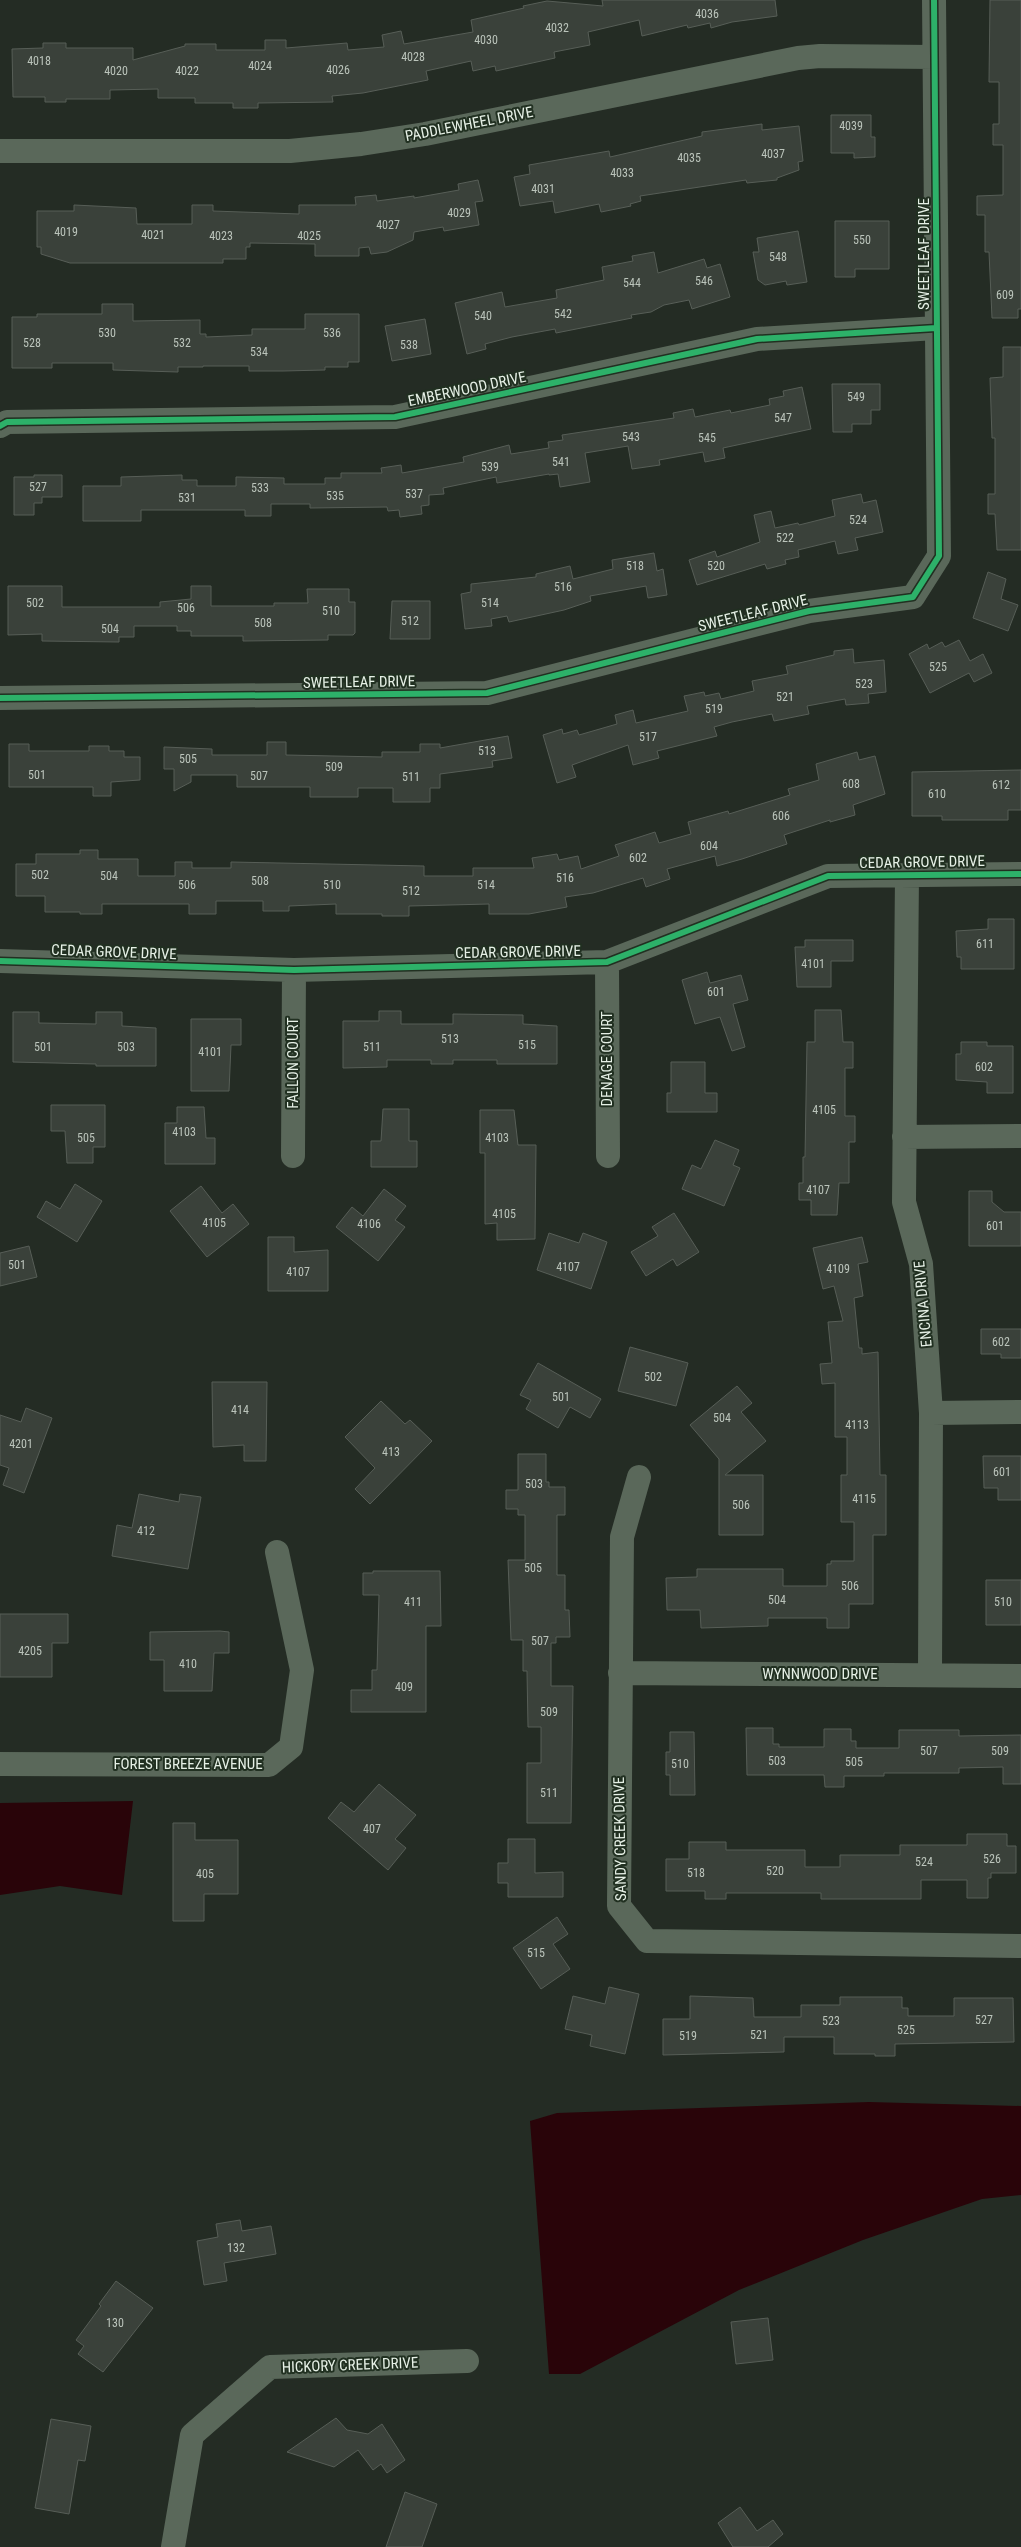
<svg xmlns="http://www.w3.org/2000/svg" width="1021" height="2547" font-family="'Roboto Condensed',sans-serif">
	<rect width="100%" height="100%" fill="#242c24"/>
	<!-- water -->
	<path fill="#290409" d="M133,1801L122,1895L60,1886L0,1895V1803Z
		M869,2102L1021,2106V2195L982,2199L863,2240L739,2290L580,2374H549L530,2121L557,2113Z"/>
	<!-- building -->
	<path fill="#3a413a" stroke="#575e57" d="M602,0H775L777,16L732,22L711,28L710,23L688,28L687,25L642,36L639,20L588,32L590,45L554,52L555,58L496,71L495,66L473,71L471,61L426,71L428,80L363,93L332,96L333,102L258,103V108H233V103H195V98H158V89L110,90V99H66V102H45V97H13L12,49L43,48V43H66V48H133V60L185,46V44H216V50H265V40H286V48L347,43L348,50L384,47L382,35L401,31L404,44L473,32L471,20L524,8L523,6L547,1L603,6Z
		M990,0H1021V309H1018V318H992L989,252H985V215H977V196L1003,195V145H993V124H999V82H989Z
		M831,115H871V137H875V157L854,158V153H831Z
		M762,124V130L799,126L803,161L798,162L799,170L777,178V180L747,183L746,180L640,196L641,201L630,204L631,206L601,212L599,204L555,213L553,201L520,206L514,177L530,174L529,165L609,151L610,157L702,136V132Z
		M478,180L483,201L475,202L479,225L444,231L443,227L414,232L413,240L387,252L371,254L369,247L359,248V256H315V244L250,243V247H246V259H223V263H70L41,254V247H37V211H74V205L136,208L137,224H192V205H213V211L299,214V205H356L355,197L376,195L377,201L414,196V198L459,190L458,184Z
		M835,221H889V269H855V277H835Z
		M798,231L807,282L787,285L786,281L765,285L758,280L753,252H759L757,238Z
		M654,252L658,273L704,259L707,268L720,264L730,297L692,309L689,300L664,305L651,312L631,315L632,318L556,333L555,329L512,337L485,344L486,349L467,354L455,303L502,292L505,307L557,298L556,290L604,280L602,267L633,261L632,256Z
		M102,304H133V321L200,320V334H206V337L252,335V329H305V314H359V362H348V367H325V370L283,371H249V366H203V367H178V372L113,370V363H52V368H12V317H37V314H102Z
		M425,319L431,354L392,361L385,326Z
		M1003,347H1021V550H997L995,514H988V494H995V438H992L990,378L1003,377Z
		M832,384H880V410H871V424H852V432H833Z
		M802,387L811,429L723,448L725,458L705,462L703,452L659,460L660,465L632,469L628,446L585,453L590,482L560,487L558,474L549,475V474L497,483L496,477L443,488L444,494L429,495V505L421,506L422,514L400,517L399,510L388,511L387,507L310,508V504H271V516H245V510H141V521H83V486H121V477L182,475V480H197V486H236V477L284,478V484H325V478H341V473H382L381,468L401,465L402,473L464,462L463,457L509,445L511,454L549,448L548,442L563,440L562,435L674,418L673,413L693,409L695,417L730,410L731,413L770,405L769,399L784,396L783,391Z
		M34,475H62V497H42V503H34V515H14V477H34Z
		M861,494L863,503L876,500L883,532L855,538L858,550L838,554L835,541L798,550L799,557L785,560L786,564L767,569L765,564L697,585L689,560L715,551L717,557L760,542L754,515L771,511L775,528L798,523L799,525L835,516L832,500Z
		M654,553L657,571L663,569L667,595L648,598L646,586L590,596L591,601L564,610L509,622L507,616L491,619L492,626L465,629L461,594L471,592V584L536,577V574L570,566L573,579L613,569L612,560Z
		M988,572L1006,579L1001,599L1018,605L1008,631L973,618Z
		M8,586H62V607H160V602L191,599V586H211V606H274V603H308L307,589H349V602H355V633L353,635H328V640L243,641V636H191V631H177V626H134V637H119V642L42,641V634L8,635Z
		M392,601H430V639H390Z
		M959,640L970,661L983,654L992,673L974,682L969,673L930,693L909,654L927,644L929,649L942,642L945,647Z
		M853,649L854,663L884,660L886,692L868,694L869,703L846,705L845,699L807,706L809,714L774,721L772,714L732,722L714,727L717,736L657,751L659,758L633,765L628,745L572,765L576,777L557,783L543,735L562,729L563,734L577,730L579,735L617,724L615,715L633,710L636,723L688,711L684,696L704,692L705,696L719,693L721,699L754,691L752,681L788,674L786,666L834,655V651Z
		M508,736L512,758L492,761L493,767L440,774V788H430V802H393V788H358V797H310V787H237V775H191V782L174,791V769H164V747L212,749V755H267V742H286V755L382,757V752H420V744H440V748Z
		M9,744H29V751H89V746H109V751H124V757H140V780L111,782V796H93V787H9Z
		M857,752L859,760L875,756L885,794L853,805L855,815L830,822V820L784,835L787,844L742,859L717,866L715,856L667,869L670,879L646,887L643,878L593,893L565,897L567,907L529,914H489V904L409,906V916H382V914H336V904L289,906V911H263V901H216V914H189V904H102V914H80V912H45V896H16V864H36V854H80V850H98V859H138V876H175V862H192V868H231V862L424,866V876H473V868H534L532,858L557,854L559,860L578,856L581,869L619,856L615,845L655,832L659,843L691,834L688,822L728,811L729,814L790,795L788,789L819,780L816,764Z
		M1021,770V810H1008V820H942V816H912V772Z
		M988,919H1014V969H961V957H957L956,931L988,929Z
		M805,940H853V961H831V987H797L795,947H805Z
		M707,972L710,983L741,975L748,1000L733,1004L745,1047L732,1051L720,1017L695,1024L682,980Z
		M815,1010H841L843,1042H853V1068H845V1116H855V1142H849V1183H839L837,1215H811V1200H799V1183H803V1157H805L807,1042H815Z
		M379,1011H401V1024H453V1014L523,1015V1024L557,1026V1064H497V1060H453V1064H431V1060H387V1067L343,1068V1021H379Z
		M13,1012H39V1023L96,1024V1012H122V1026L156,1028V1066H96V1064L13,1062Z
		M191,1019H241V1045H231L229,1091H191Z
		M961,1042H987V1046H1013V1093H987V1082L956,1080V1054H961Z
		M671,1062H705V1093H717V1112H667V1093H671Z
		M51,1105H105V1147H93V1163H67L65,1131H51Z
		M177,1107H204L206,1138H215V1164H165V1123H177Z
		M383,1109H409V1141H417V1167H371V1141H381Z
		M480,1110H514L518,1145H536L535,1239L497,1240V1223L485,1224V1153H480Z
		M715,1140L739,1150L733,1165L740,1168L724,1206L682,1189L692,1165L701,1169Z
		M75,1184L102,1201L77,1242L37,1217L46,1201L60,1209Z
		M201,1186L222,1213L233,1204L249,1224L207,1257L170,1211Z
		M384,1189L406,1206L395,1220L405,1227L378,1261L336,1227L352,1207L363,1216Z
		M969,1191H992V1202L1004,1212H1021V1246H969Z
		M674,1213L699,1252L677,1266L673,1259L646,1276L631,1252L658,1236L652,1227Z
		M549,1233L579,1243L583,1233L607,1242L591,1289L537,1270Z
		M268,1237H294V1252L328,1250V1291H268Z
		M862,1237L868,1262L858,1264L863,1296L854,1298L859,1348H862V1354L878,1352L880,1475H886V1535H873V1604H849V1628H827V1618H768V1626L701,1628L700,1610H667L666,1578L697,1577V1569H783V1586H827V1564H831V1561H854V1522H841V1475H847V1437H835V1383L822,1384L820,1364L832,1363L828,1322L843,1321L834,1286L823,1289L813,1248Z
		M29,1246L37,1277L0,1286V1253Z
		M981,1329H1021V1358H1001V1354H981Z
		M630,1347L688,1363L676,1406L618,1391Z
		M538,1363L601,1399L590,1418L570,1407L558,1428L526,1409L531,1400L520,1395Z
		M212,1382H267L266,1461H244V1445L213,1447Z
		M737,1386L752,1403L741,1412L766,1441L725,1475H763V1535H719V1459L690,1425Z
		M381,1401L405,1424L410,1420L432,1441L370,1504L355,1489L375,1468L345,1437Z
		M26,1408L52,1418L24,1493L3,1485L9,1468L0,1465V1415L21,1422Z
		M518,1454H546V1482H549V1487H565V1515H557V1575H565V1610H569L570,1637H556V1643H551V1686H573L571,1823H527V1763H541V1727H528L527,1671H523V1640H511L508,1560H525V1515H518V1509H506V1490H518Z
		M983,1456H1021V1500H998V1488H984Z
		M139,1494L179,1502L180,1494L201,1497L188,1569L112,1556L117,1525L132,1528Z
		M373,1571H440L441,1626H426V1712H351V1690H372V1670H377L379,1595H363V1573H373Z
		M986,1580H1021V1625H986Z
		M0,1614H68V1643H52V1677H0Z
		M220,1631L229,1632V1653H214L212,1691H164V1660H150V1632Z
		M746,1728H773V1744H779V1747H824V1729H851V1741H856V1748H899V1730H959V1736L1021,1735V1784H1003V1767L959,1768V1773H884V1776H844V1787H825L824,1775H747Z
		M670,1732H694L695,1795H670V1775H666V1752H670Z
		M379,1784L416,1815L395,1839L406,1848L388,1870L328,1818L341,1802L354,1812Z
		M173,1823H195V1840H238V1894H204V1921H173Z
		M967,1834H1007V1846H1016V1873H991V1878H988V1898H967V1880H921V1899H821V1893H726V1899H705V1891H666V1859H689V1842H726V1850H805V1867H840V1855H900V1845H967Z
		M508,1839H535V1873L563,1872V1897H508V1883H498V1863H508Z
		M557,1917L568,1934L553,1944L570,1969L541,1989L513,1948Z
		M609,1987L639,1994L625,2054L590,2046L592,2035L565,2029L573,1996L605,2004Z
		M690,1996L753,1998L754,2017H801V2005H840V1997H902V2008H908V2016H954V1998H1013L1014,2042L895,2044V2056H875V2054H834V2037H784V2052L663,2055V2019H690Z
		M240,2220L242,2231L271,2226L276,2254L224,2263L227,2281L204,2285L197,2241L218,2237L216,2224Z
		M116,2281L153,2308L103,2372L78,2354L84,2346L76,2340L101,2306L99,2304Z
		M768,2318L773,2360L736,2364L731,2322Z
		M336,2418L347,2430L368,2434L382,2424L405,2460L387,2473L381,2464L373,2470L358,2450L334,2467L287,2452Z
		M51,2419L91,2426L85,2461L78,2460L69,2514L35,2508Z
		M405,2492L437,2504L422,2547H386Z
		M740,2507L757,2531L773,2520L783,2534L768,2547H733L718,2523Z"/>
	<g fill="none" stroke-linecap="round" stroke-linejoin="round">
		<!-- minor -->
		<path stroke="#5a685a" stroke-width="24" d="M0,151H290L361,144L425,134L798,58L820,56L934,57
			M0,426L7,422L395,417L757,339L936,328
			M0,698L487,693L809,611L913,597L939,556L934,0
			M907,875L904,1202L921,1264L931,1413L930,1674
			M0,961L294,970L607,962L828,876L1021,874
			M607,962L608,1156
			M904,1137L1021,1136
			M293,1156L294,970
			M931,1413L1021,1412
			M639,1477L622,1537L619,1906L647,1941L1021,1946
			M620,1673L1021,1676
			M0,1764L269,1765L291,1747L302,1670L277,1552
			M173,2547L192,2435L270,2367L467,2361"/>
		<defs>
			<path id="cycleway" d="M0,426L7,422L395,417L757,339L936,328
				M0,698L487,693L809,611L913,597L939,556L934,0
				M0,961L294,970L607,962L828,876L1021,874"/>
		</defs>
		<!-- cycleway casing -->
		<use href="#cycleway" stroke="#213021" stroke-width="9"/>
		<!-- cycleway -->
		<use href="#cycleway" stroke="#2db169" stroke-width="6"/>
	</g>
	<g text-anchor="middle" stroke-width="4" stroke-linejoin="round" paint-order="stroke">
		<!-- number labels -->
		<g font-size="12" fill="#bbc4bb">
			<text x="707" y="18">4036</text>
			<text x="557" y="32">4032</text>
			<text x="486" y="44">4030</text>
			<text x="413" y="61">4028</text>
			<text x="39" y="65">4018</text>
			<text x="260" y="70">4024</text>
			<text x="338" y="74">4026</text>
			<text x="116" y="75">4020</text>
			<text x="187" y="75">4022</text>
			<text x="851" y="130">4039</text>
			<text x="773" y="158">4037</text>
			<text x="689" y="162">4035</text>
			<text x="622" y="177">4033</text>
			<text x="543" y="193">4031</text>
			<text x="459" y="217">4029</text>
			<text x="388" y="229">4027</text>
			<text x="66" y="236">4019</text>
			<text x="153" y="239">4021</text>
			<text x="221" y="240">4023</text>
			<text x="309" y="240">4025</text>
			<text x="862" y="244">550</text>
			<text x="778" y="261">548</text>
			<text x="704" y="285">546</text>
			<text x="632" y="287">544</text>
			<text x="1005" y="299">609</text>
			<text x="563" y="318">542</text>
			<text x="483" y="320">540</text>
			<text x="107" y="337">530</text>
			<text x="332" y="337">536</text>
			<text x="32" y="347">528</text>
			<text x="182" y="347">532</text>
			<text x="409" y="349">538</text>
			<text x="259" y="356">534</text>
			<text x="856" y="401">549</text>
			<text x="783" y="422">547</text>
			<text x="631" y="441">543</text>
			<text x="707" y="442">545</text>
			<text x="561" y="466">541</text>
			<text x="490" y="471">539</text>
			<text x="38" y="491">527</text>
			<text x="260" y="492">533</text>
			<text x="414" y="498">537</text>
			<text x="335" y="500">535</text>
			<text x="187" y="502">531</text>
			<text x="858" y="524">524</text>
			<text x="785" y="542">522</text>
			<text x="635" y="570">518</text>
			<text x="716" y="570">520</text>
			<text x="563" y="591">516</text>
			<text x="35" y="607">502</text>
			<text x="490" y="607">514</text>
			<text x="186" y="612">506</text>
			<text x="331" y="615">510</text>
			<text x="410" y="625">512</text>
			<text x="263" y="627">508</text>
			<text x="110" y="633">504</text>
			<text x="938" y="671">525</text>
			<text x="864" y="688">523</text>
			<text x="785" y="701">521</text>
			<text x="714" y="713">519</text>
			<text x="648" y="741">517</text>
			<text x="487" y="755">513</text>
			<text x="188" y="763">505</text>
			<text x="334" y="771">509</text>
			<text x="37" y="779">501</text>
			<text x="259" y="780">507</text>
			<text x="411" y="781">511</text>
			<text x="851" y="788">608</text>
			<text x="1001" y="789">612</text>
			<text x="937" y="798">610</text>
			<text x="781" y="820">606</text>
			<text x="709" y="850">604</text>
			<text x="638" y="862">602</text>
			<text x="40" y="879">502</text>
			<text x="109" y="880">504</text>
			<text x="565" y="882">516</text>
			<text x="260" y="885">508</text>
			<text x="187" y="889">506</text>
			<text x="332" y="889">510</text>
			<text x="486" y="889">514</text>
			<text x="411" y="895">512</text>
			<text x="985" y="948">611</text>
			<text x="813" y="968">4101</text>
			<text x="716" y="996">601</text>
			<text x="450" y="1043">513</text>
			<text x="527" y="1049">515</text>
			<text x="43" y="1051">501</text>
			<text x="126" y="1051">503</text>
			<text x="372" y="1051">511</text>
			<text x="210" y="1056">4101</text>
			<text x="984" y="1071">602</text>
			<text x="824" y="1114">4105</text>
			<text x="184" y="1136">4103</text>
			<text x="86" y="1142">505</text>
			<text x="497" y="1142">4103</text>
			<text x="818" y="1194">4107</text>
			<text x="504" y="1218">4105</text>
			<text x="214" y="1227">4105</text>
			<text x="369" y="1228">4106</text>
			<text x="995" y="1230">601</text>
			<text x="17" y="1269">501</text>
			<text x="568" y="1271">4107</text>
			<text x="838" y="1273">4109</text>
			<text x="298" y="1276">4107</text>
			<text x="1001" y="1346">602</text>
			<text x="653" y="1381">502</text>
			<text x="561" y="1401">501</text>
			<text x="240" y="1414">414</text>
			<text x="722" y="1422">504</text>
			<text x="857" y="1429">4113</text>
			<text x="21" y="1448">4201</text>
			<text x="391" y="1456">413</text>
			<text x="1002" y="1476">601</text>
			<text x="534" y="1488">503</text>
			<text x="864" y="1503">4115</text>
			<text x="741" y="1509">506</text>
			<text x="146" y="1535">412</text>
			<text x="533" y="1572">505</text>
			<text x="850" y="1590">506</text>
			<text x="777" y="1604">504</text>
			<text x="413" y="1606">411</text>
			<text x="1003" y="1606">510</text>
			<text x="540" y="1645">507</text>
			<text x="30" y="1655">4205</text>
			<text x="188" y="1668">410</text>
			<text x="404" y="1691">409</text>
			<text x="549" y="1716">509</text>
			<text x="929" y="1755">507</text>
			<text x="1000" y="1755">509</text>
			<text x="777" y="1765">503</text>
			<text x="854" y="1766">505</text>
			<text x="680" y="1768">510</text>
			<text x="549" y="1797">511</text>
			<text x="372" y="1833">407</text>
			<text x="992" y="1863">526</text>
			<text x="924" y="1866">524</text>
			<text x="775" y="1875">520</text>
			<text x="696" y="1877">518</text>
			<text x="205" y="1878">405</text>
			<text x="536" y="1957">515</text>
			<text x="984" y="2024">527</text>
			<text x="831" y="2025">523</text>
			<text x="906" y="2034">525</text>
			<text x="759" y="2039">521</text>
			<text x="688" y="2040">519</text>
			<text x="236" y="2252">132</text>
			<text x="115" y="2327">130</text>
		</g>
		<!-- street labels -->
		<g font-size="15" fill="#e6f0e6" stroke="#213021">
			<text transform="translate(469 124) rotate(-11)" y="5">PADDLEWHEEL DRIVE</text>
			<text transform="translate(924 254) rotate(-90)" y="5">SWEETLEAF DRIVE</text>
			<text transform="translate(467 389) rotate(-12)" y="5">EMBERWOOD DRIVE</text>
			<text transform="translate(753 613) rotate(-14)" y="5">SWEETLEAF DRIVE</text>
			<text transform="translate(359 682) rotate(-1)" y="5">SWEETLEAF DRIVE</text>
			<text transform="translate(922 862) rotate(-1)" y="5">CEDAR GROVE DRIVE</text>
			<text transform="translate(114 952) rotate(2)" y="5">CEDAR GROVE DRIVE</text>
			<text transform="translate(518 952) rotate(-1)" y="5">CEDAR GROVE DRIVE</text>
			<text transform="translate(607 1059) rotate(-90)" y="5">DENAGE COURT</text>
			<text transform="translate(293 1063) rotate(-90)" y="5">FALLON COURT</text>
			<text transform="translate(923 1304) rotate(-95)" y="5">ENCINA DRIVE</text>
			<text x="820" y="1679">WYNNWOOD DRIVE</text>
			<text x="188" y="1769">FOREST BREEZE AVENUE</text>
			<text transform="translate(620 1839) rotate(-91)" y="5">SANDY CREEK DRIVE</text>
			<text transform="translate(350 2365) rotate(-2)" y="5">HICKORY CREEK DRIVE</text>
		</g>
	</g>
</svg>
